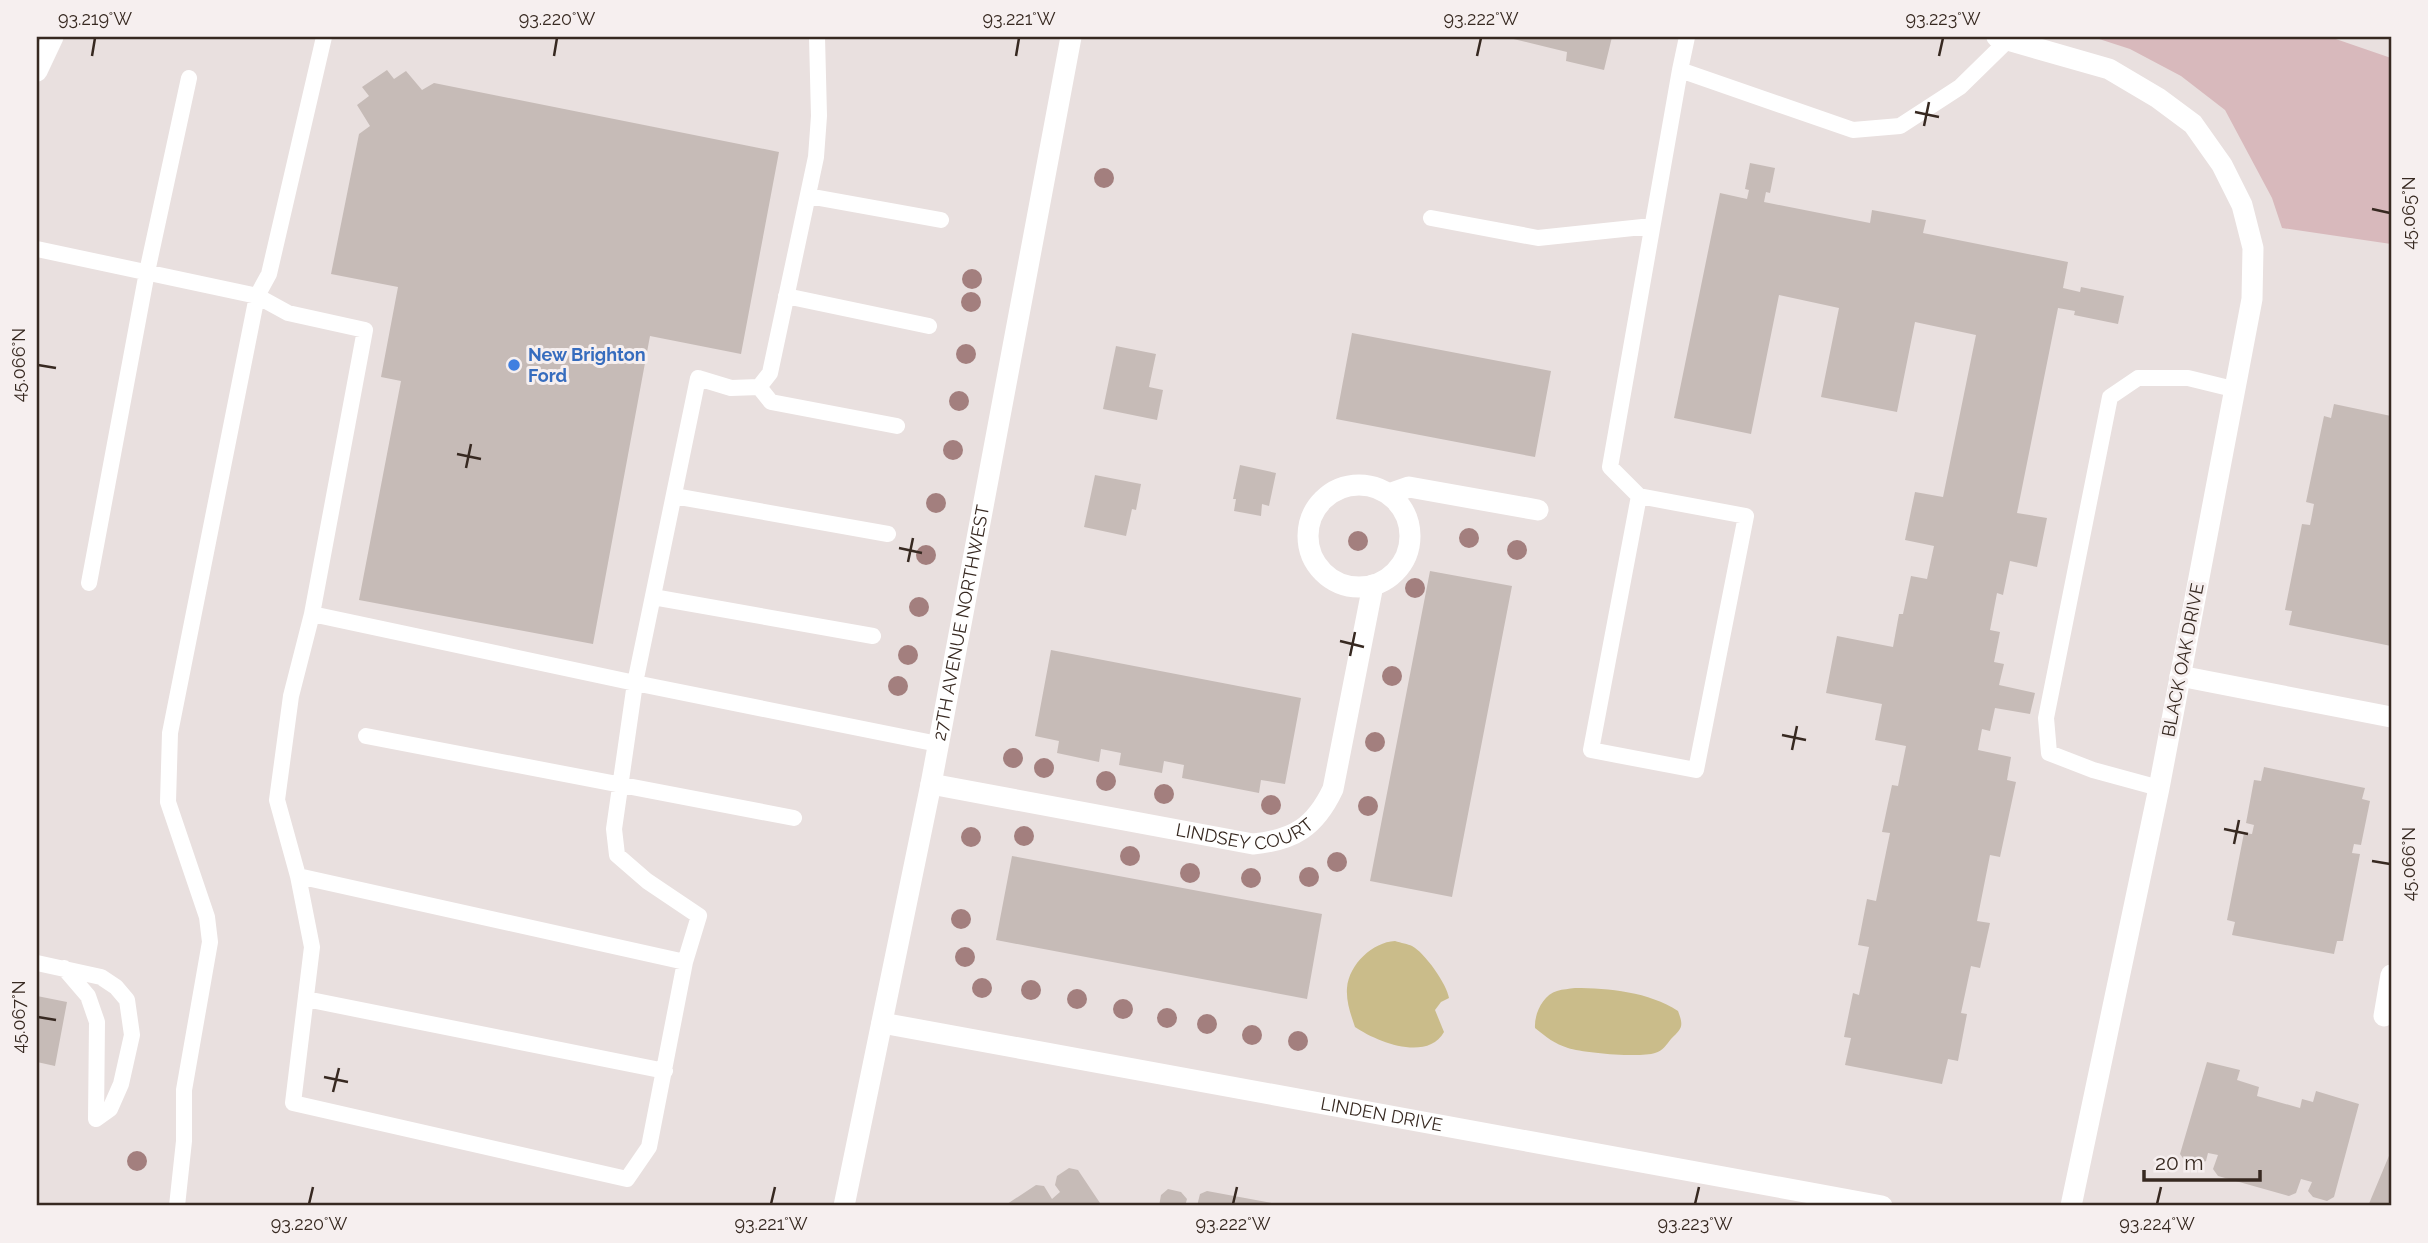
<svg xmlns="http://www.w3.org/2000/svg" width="2428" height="1243" font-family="Raleway,sans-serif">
	<rect width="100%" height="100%" fill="#e9e0df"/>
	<!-- green -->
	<path fill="#d8b9bc" d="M2093,37H2330L2391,58V244L2282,228L2272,198L2225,110L2181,76L2130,49Z"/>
	<!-- water -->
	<path fill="#cabc8a" d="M1395,941C1401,943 1408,944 1412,946C1424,952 1447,984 1449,998L1441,1002L1435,1010L1444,1032C1427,1062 1377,1042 1355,1027C1351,1015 1346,1002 1347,988C1349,964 1373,942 1395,941Z
		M1575,988C1609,988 1649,992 1678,1011C1684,1027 1682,1028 1671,1039C1666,1045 1663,1051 1655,1053C1640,1058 1583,1053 1568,1048C1555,1044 1546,1037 1535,1028C1534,1014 1543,995 1557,991C1563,989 1569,989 1575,988Z"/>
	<!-- building -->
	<path fill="#c6bbb7" d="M1505,37H1612L1604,70L1566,61L1567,52Z
		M387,70L394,79L406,71L422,90L434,83L779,152L741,354L650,336L593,644L359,600L401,381L381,377L398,287L331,274L359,134L370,126L357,105L369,96L362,87Z
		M1750,163L1775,168L1770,193L1766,192L1764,202L1870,223L1872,210L1926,220L1923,233L2068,262L2063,288L2080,292L2081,287L2124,296L2118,324L2074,315L2075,311L2058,308L2017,513L2047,518L2037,567L2010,561L2003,595L1997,593L1990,630L2000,632L1994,662L2004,664L1999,685L2035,693L2030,714L1995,708L1990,731L1982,729L1978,750L2011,757L2007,780L2016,782L2000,857L1990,855L1977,921L1990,923L1980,968L1971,966L1961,1013L1967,1014L1958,1061L1948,1059L1942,1084L1845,1065L1851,1038L1844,1037L1853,993L1859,995L1869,947L1858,945L1867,899L1876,901L1890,833L1882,832L1892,785L1898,786L1906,746L1875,740L1882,704L1826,693L1837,636L1893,647L1899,614H1903L1911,576L1927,579L1934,546L1905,540L1915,492L1943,497L1976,335L1915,322L1897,412L1821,397L1839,308L1779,295L1751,434L1674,418L1720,193L1747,199L1749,190L1745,189Z
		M1352,333L1551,371L1535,457L1336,419Z
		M1116,346L1156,354L1149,387L1163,390L1157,420L1103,409Z
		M2334,404L2391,416V646L2289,625L2292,611L2285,610L2302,524L2310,525L2312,515L2314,504L2306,502L2324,416L2331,418Z
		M1240,465L1276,473L1269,506L1262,504L1261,516L1234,511L1236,499H1233Z
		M1095,475L1141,484L1136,510L1132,509L1126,536L1084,527Z
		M1430,571L1512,586L1452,897L1370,881Z
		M1051,650L1301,698L1285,784L1261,780L1259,793L1182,778L1184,765L1164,761L1162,773L1119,765L1121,753L1101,749L1099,762L1057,753L1059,741L1035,736Z
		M2264,767L2365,788L2362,799L2370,801L2361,845L2354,844L2352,853L2360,854L2343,941H2337L2334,954L2232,935L2235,922L2227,920L2244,833L2252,834L2254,825L2246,823L2254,780L2261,781Z
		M1012,856L1322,914L1307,999L996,940Z
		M37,996L67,1002L55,1066L37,1062Z
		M2207,1062L2240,1070L2237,1080L2259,1087L2257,1096L2300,1108L2302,1099L2313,1102L2316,1091L2359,1104L2334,1197L2327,1201L2313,1197L2308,1191L2312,1182L2301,1179L2296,1193L2289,1196L2218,1176L2213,1169L2218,1155L2208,1153L2206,1161L2199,1164L2185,1161L2180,1154Z
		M2391,1151V1206H2368Z
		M1069,1168L1078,1170L1102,1206H1004L1036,1185L1044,1186L1052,1199L1060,1192L1055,1185L1057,1176Z
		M1168,1189L1181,1192L1187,1199L1185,1206H1159L1161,1195Z
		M1207,1191L1277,1204L1279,1206H1197L1200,1194Z"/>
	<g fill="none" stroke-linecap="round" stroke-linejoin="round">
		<!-- lane -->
		<path stroke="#fff" stroke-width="16" d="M1687,37L1680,70L1853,130L1900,126L1960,87L2008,40
			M808,196L941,220
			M1431,218L1538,238L1652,226
			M37,249L257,296L170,733L168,802L207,917L210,942L184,1090V1141L177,1206
			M786,296L929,326
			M759,387L771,402L897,426
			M674,496L888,534
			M1639,496L1746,516L1696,770L1591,750L1639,496L1610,467L1680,70
			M89,583L147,272L189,78
			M653,597L873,636
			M312,614L635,683L938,744
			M366,736L794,818
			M2159,788L2093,770L2049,753L2046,718L2110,397L2138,378H2188L2233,389
			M298,876L685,962L649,1147L627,1179L293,1103L312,947L298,876L277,800L291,696L312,614L365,330L288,313L257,296L269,274L324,37
			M685,962L699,916L647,881L617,855L614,829L635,683L698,378L731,388L759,387L770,373L816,157L819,116L817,37
			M37,963L101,977L116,987L127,1000L132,1035L121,1084L110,1109L96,1119
			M64,968L88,996L97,1022L96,1119
			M306,999L665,1071"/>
		<!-- street -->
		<g stroke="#fff" stroke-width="21">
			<path d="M1997,37L2109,69L2158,98L2193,124L2222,165L2242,205L2253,248L2252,299L2159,788L2071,1206"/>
			<path d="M37,71L53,37"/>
			<circle cx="1359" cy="536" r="51"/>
			<path d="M1389,494L1409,487L1538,510"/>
			<path d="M2180,676L2391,717"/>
			<path id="s1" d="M931,784L1253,844C1294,840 1315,827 1333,789L1373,585"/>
			<path d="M2384,1016L2391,975"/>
			<path id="s2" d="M882,1023L1882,1206"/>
			<path id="s3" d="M844,1206L931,784L1071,37"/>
		</g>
	</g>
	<!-- trees -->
	<g fill="#a37f7e">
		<circle cx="1104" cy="178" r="10"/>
		<circle cx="972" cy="279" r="10"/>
		<circle cx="971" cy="302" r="10"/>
		<circle cx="966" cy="354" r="10"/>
		<circle cx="959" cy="401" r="10"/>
		<circle cx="953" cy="450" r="10"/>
		<circle cx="936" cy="503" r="10"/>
		<circle cx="1469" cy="538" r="10"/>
		<circle cx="1358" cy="541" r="10"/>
		<circle cx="1517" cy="550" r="10"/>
		<circle cx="926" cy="555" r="10"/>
		<circle cx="1415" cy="588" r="10"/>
		<circle cx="919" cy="607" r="10"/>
		<circle cx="908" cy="655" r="10"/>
		<circle cx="1392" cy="676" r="10"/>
		<circle cx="898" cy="686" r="10"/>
		<circle cx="1375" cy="742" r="10"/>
		<circle cx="1013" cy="758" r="10"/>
		<circle cx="1044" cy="768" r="10"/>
		<circle cx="1106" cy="781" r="10"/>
		<circle cx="1164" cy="794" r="10"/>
		<circle cx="1271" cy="805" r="10"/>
		<circle cx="1368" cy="806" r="10"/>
		<circle cx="1024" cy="836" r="10"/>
		<circle cx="971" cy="837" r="10"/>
		<circle cx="1130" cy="856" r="10"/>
		<circle cx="1337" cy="862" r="10"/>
		<circle cx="1190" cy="873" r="10"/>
		<circle cx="1309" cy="877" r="10"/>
		<circle cx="1251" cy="878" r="10"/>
		<circle cx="961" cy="919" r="10"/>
		<circle cx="965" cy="957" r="10"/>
		<circle cx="982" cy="988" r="10"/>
		<circle cx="1031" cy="990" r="10"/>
		<circle cx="1077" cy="999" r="10"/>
		<circle cx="1123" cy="1009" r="10"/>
		<circle cx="1167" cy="1018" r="10"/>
		<circle cx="1207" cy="1024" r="10"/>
		<circle cx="1252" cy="1035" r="10"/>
		<circle cx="1298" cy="1041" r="10"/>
		<circle cx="137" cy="1161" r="10"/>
	</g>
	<!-- ticks -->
	<path fill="none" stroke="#372921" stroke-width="2.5" d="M92,56L95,38M554,56L557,38M1016,56L1019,38M1477,56L1481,38M1939,56L1943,38M1915,112L1939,117M1924,126L1929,102M2372,209L2390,213M38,365L56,368M457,454L481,459M466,468L471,444M899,548L922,553M908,562L913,538M1340,641L1364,647M1350,656L1355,632M1782,735L1806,740M1792,750L1797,726M2224,829L2248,834M2234,844L2239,820M2372,861L2390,864M38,1017L56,1020M324,1077L348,1082M333,1092L339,1068M309,1204L313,1187M771,1204L775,1187M1233,1204L1237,1187M1695,1204L1699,1187M2157,1204L2161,1187"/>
	<!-- markers -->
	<circle fill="#3f7fe0" stroke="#f6efef" stroke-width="2.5" cx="514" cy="365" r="7"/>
	<g text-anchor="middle" stroke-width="6" stroke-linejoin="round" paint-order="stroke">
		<!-- shop labels -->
		<g font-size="18" font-weight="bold" fill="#366cbe" stroke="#f6efef" text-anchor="start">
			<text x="528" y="361">New Brighton<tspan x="528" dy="21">Ford</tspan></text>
		</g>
		<!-- street labels -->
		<g font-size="18" fill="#372921" stroke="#f6efef">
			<text dy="6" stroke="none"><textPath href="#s3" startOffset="595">27TH AVENUE NORTHWEST</textPath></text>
			<text transform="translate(2183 660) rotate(-79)" y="6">BLACK OAK DRIVE</text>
			<text dy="6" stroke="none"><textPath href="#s1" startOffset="320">LINDSEY COURT</textPath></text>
			<text dy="6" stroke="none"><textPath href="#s2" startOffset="508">LINDEN DRIVE</textPath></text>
		</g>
	</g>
	<!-- border -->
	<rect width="2428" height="1243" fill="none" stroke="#f6efef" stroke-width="77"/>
	<!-- scale -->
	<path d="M2144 1170v10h116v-10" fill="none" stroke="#372921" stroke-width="3.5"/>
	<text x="2155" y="1170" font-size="21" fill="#372921" stroke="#f6efef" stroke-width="5" paint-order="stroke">20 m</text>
	<rect x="38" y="38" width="2352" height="1166" fill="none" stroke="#372921" stroke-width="2.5"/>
	<g font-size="18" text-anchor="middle" fill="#372921">
		<text x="95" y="25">93.219°W</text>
		<text x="557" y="25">93.220°W</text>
		<text x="1019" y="25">93.221°W</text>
		<text x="1481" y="25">93.222°W</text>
		<text x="1943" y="25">93.223°W</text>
		<text transform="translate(2409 213) rotate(-90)" y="6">45.065°N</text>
		<text transform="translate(19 365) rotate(-90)" y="6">45.066°N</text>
		<text transform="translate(2409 864) rotate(-90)" y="6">45.066°N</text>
		<text transform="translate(19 1017) rotate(-90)" y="6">45.067°N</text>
		<text x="309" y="1230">93.220°W</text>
		<text x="771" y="1230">93.221°W</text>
		<text x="1233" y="1230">93.222°W</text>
		<text x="1695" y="1230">93.223°W</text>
		<text x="2157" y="1230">93.224°W</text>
	</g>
</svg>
